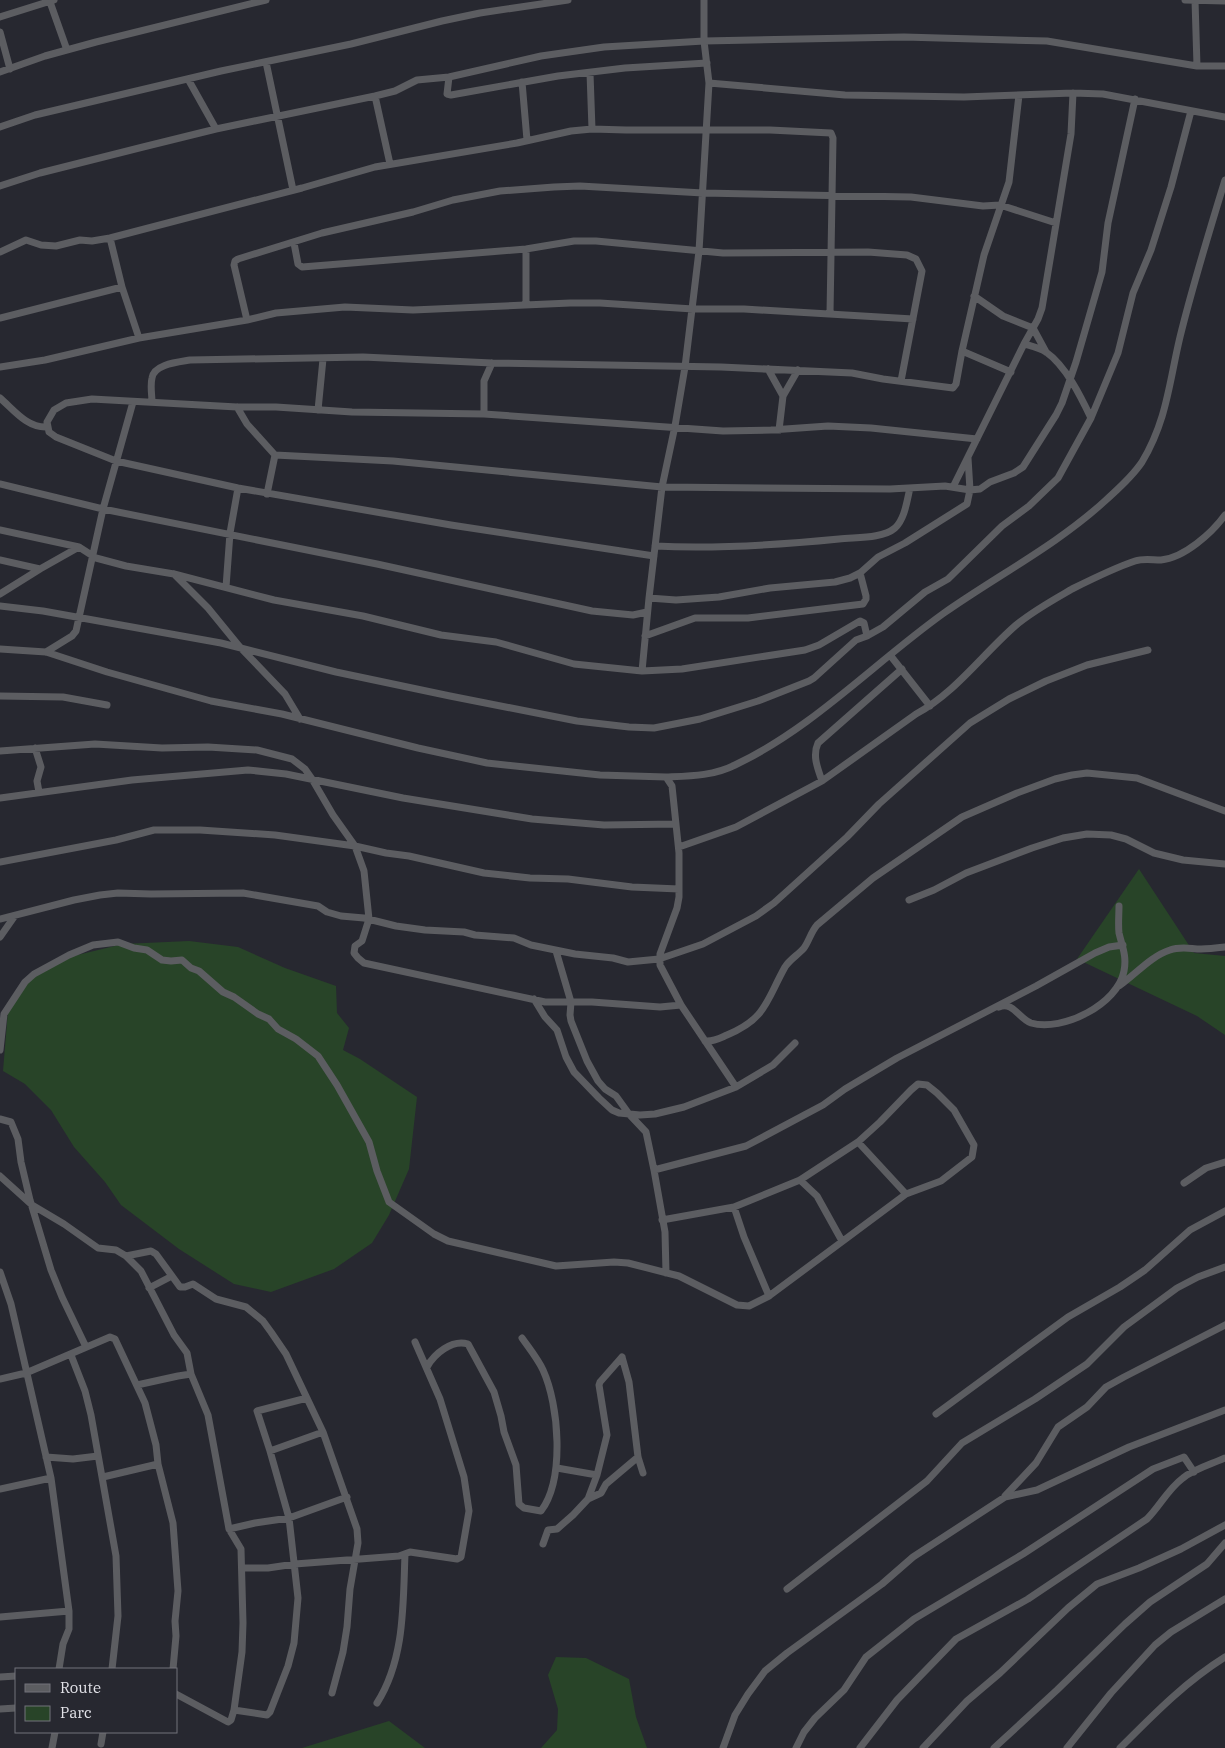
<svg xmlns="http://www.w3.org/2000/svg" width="1225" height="1748" font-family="'IBM Plex Serif',serif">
	<rect width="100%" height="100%" fill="#272830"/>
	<!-- green -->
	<path fill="#284428" d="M1139,869L1194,953L1225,956V1035L1197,1016L1077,959Z
		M189,941L238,947L285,968L336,986L337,1013L349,1028L343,1050L360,1059L417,1097L409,1169L389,1215L372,1243L334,1269L271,1292L234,1284L179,1249L121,1205L105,1182L74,1147L51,1110L25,1084L3,1071L8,1011L19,992L41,968L65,958L123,944Z
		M556,1657L586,1658L629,1679L636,1717L647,1748H541L557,1730L558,1709L548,1675Z
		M389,1721L425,1748H302Z"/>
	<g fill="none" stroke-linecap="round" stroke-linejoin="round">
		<!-- minor -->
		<path stroke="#5c5d61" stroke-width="7" d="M1185,0L1225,1
			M1195,0L1197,66
			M50,2L67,50
			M0,17L54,0
			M0,32L10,69
			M266,62L293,190
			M0,72L45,56L96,42L266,0
			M590,73L592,129
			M449,77L447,94L451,95L558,76L625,68L707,63
			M188,79L216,129
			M522,82L527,140
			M709,83L845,95L964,97L1073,93L1103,94L1225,117
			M375,96L390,164
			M0,127L35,115L221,71L351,44L442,21L480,13L568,0
			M0,186L40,173L143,147L216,129L375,96L395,91L417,80L449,77L541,56L604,47L704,41L904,37L1047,41L1197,66H1225
			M110,238L122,287
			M294,243L298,264L302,267L526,249L574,241H596L723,253L868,252L907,255L916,259L922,271L901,381
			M526,249V305
			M0,252L26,240L41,245L56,246L80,240L92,241L110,238L302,188L375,167L517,143L571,131L592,129L626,130H770L831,133L833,138L830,314
			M974,296L1003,316L1033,328L1046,352
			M0,318L122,287L139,338
			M247,320L276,313L345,307L413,310L570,303H600L693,309H744L913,319
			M1024,344C1031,346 1040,348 1046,352C1066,366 1081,397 1091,418
			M962,351L1011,372
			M0,367L45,360L139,338L247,320L234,265L235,261L238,259L322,233L413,212L453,200L500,191L554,187L580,186L703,193L911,197L983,206L1000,205L1056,223
			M768,369L783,396
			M0,398C14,410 27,428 47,427
			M152,402C152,395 150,386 152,378C154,364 179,362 190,360L363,357L492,363L721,367L852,373L883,379L953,388L956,384L962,351L984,255L1009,182L1019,95
			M237,407L247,424L275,455L393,461L662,487L890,489L945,486L970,490L980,489L990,482L1014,473L1023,467L1056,415L1062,403L1076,362L1102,272L1108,223L1135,99
			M318,410L323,359
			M484,414V381L492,363
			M779,430L783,396L798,370
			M0,484L103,509L377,564L592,611L633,615L647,612
			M953,487L1024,344L1038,319L1042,308L1071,134L1073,93
			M267,494L275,455
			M0,530L79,547
			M655,546C717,549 778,545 839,539C856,537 882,539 895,528C905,519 907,500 910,488
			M654,556L451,525L238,488L116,461L56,437L49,432L47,422L54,410L66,403L92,399L237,407H276L352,412L484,414L723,431L771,430L828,426L871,428L977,439
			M0,560L40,569L79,547L96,558L126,566L174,574L274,600L363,616L441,635L496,642L574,664L642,671L682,669L805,650L819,645L860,621L864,623L867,636
			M174,574L208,608L239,646L285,694L300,719
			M226,587L230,533L238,488
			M0,594L40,569
			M649,598L676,600L719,597L770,588L835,582L850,578L860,573L878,557L905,543L967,504L970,490L968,458
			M0,606L43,611L221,643L336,672L450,696L577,721L629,727L654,728L700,719L758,701L809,681L814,678L856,640L867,636L883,627L925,592L948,579L1002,526L1029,506L1058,478L1091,418L1118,353L1133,293L1151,250L1171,187L1191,111
			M645,636L695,618H748L863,604L866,599V596L860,573
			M0,649L46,652L107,672L211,701L282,714L418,748L487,763L600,775L666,777L672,786L679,853V897L677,908L660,954V965L681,1005L736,1087
			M46,652L72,636L76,631L103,509L133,402
			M890,655L930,706
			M642,671L649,598L662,487L675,426L685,367L699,251L709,83L704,41V0
			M0,696L63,697L107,705
			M35,748L41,767L37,781L39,792
			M0,751L95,744L162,748L208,747L257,750L292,759L305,769L312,779L333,815L355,846L364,871L369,919L362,941L355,946L354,953L358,958L364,963L545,1002H592L660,1007L681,1005
			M666,777C690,776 713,776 735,765C813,728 874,663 944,613C998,575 1057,545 1106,500C1119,488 1132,477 1142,462C1167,420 1169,383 1180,337C1193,284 1209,232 1225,180
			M822,781C818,769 812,756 818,743L902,669
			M0,798L132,780L248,770L286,774L403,798L532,819L604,825L676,824
			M679,847L736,827L822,781L916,714C955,693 982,655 1015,626C1031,612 1053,600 1072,589C1092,579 1114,568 1135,561C1144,558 1152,560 1161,560C1184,558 1212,533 1225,515
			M0,862L116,840L154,830H200L275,835L355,846L386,853L409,856L484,873L530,878L568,879L632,887L679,889
			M909,900L934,890L966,873L1032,848L1063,838L1087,834L1111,835L1126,839L1154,853L1183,860L1225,864
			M0,919L74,900L100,895L118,893L151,894L243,893L318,906L327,912L341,916L364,918L396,926L425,930L464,932L475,935L514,938L531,945L575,954L613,958L628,962L659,959L703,944L756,916L774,903L847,837L879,804L970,723L1009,699L1046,681L1087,665L1148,650
			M0,937L14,917
			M556,951L571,1002L570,1015L571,1021L587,1061L598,1081L605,1089L616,1096L629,1114L646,1132L654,1170L665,1232L666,1273
			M1119,986C1136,974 1151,956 1170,950C1181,946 1191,949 1201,949C1209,949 1217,948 1225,947
			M534,999L545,1017L557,1030L566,1057L574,1072L599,1098L612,1110L619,1113L640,1115L655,1114L684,1107L736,1087L773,1065L795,1043
			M999,1007C1013,1001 1019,1019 1031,1023C1063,1032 1118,1004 1124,971C1127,956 1122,946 1119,933C1118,925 1119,914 1119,906
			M705,1041C713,1042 720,1038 727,1035C766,1019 766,1001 785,967C790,959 798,955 804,948C809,941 811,932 817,925L873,878L962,817L1017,793L1055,779L1072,775L1087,773L1137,778L1225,811
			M0,1050L4,1014L25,982L34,974L69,955L93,945L118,942L134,948L147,950L162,960L171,961L182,960L191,968L199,971L223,992L234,997L258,1014L269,1019L278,1029L296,1039L318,1056L337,1085L369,1142L377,1171L389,1202L434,1234L448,1241L556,1266L614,1262L628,1263L679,1276L737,1305L749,1306L769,1296L906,1194L941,1181L972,1157L974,1145L954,1110L937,1093L927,1085L918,1084L911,1090L880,1122L858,1142L800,1180L734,1207L662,1220
			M0,1119L11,1122L18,1139L21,1162L30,1200L51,1270L62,1297L86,1347
			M858,1142L906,1194
			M654,1170L746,1146L823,1105L845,1089L897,1058L1036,986L1095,953L1109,947L1123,945
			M0,1176L32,1205L64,1224L98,1248L116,1250L126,1256L151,1251L156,1254L180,1287H185L193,1284L216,1299L246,1307L263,1321L271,1332L286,1354L323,1432L357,1529L358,1543L350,1589L347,1627L343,1652L332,1693
			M800,1180L817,1196L842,1241
			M1184,1183L1206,1168L1225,1162
			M734,1207L744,1237L769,1296
			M126,1256L141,1271L174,1335L187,1353L191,1374L208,1415L229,1529L241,1549L243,1623L242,1652L234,1710L231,1720L228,1722L176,1694
			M0,1272L11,1304L51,1478L69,1611V1629L63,1644L59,1669
			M149,1288L172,1276
			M71,1355L85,1391L91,1415L116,1556L118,1616L112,1669
			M622,1357L629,1382L638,1457L643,1473
			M427,1367C434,1354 452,1339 468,1344L494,1392L501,1416L504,1432L516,1465L519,1504L524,1508L541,1511C565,1479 559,1405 543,1370C538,1359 529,1348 522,1338
			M0,1379L26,1373L110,1337L115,1339L145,1403L156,1445L158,1464L173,1523L178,1591L175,1621L176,1636L173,1669
			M137,1385L178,1376L191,1374
			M936,1414L1068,1317L1120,1287L1145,1270L1190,1230L1225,1211
			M270,1451L323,1432
			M46,1457L73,1459L98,1456
			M557,1468L597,1475
			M103,1477L158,1464
			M0,1489L51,1478
			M1005,1496L1036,1463L1058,1427L1087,1407L1106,1387L1124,1377L1225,1325
			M588,1499L601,1493L606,1484L638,1457
			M229,1529L255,1523L289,1518L347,1497
			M543,1544L548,1530L557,1529L573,1515L588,1499L597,1475L607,1435L599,1385L600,1382L622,1357
			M242,1568H268L295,1564L399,1556L410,1552L457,1559L461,1557L469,1511L464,1477L440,1399L415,1342
			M787,1589L927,1481L962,1443L1035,1399L1087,1364L1124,1327L1177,1288L1198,1277L1225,1267
			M0,1617L69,1611
			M0,1677L16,1676
			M377,1703C405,1659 403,1604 405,1554
			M0,1709L16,1708
			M234,1710L267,1715L270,1712L288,1666L294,1643L298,1598L289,1518L270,1451L257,1411L307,1398
			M101,1744L103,1732
			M52,1748L55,1732
			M723,1748L735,1715L748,1694L765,1671L787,1653L882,1584L913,1557L1005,1497L1037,1490L1129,1447L1225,1410
			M796,1748L804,1732L815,1718L844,1690L866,1657L914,1619L1023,1554L1153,1469L1184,1457L1194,1472
			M860,1748L897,1700L956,1639L1028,1599L1147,1519C1160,1506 1168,1489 1183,1478C1194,1469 1212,1464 1225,1458
			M923,1748L967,1701L1000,1673L1068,1608L1097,1584L1139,1568L1181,1549L1225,1525
			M994,1748L1057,1690L1125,1624L1150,1602L1207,1564L1225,1543
			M1067,1748L1111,1693L1155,1645L1171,1632L1225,1599
			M1120,1748C1153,1715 1185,1682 1225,1657"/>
	</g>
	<!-- legend -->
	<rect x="15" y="1668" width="162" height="65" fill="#272830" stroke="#72727a"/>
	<rect x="25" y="1684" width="25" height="8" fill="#5c5d61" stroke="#72727a"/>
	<text x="60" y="1693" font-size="15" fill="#e2e2e8">Route</text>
	<rect x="25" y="1706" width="25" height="15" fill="#284428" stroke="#72727a"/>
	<text x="60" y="1718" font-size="15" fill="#e2e2e8">Parc</text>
</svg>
